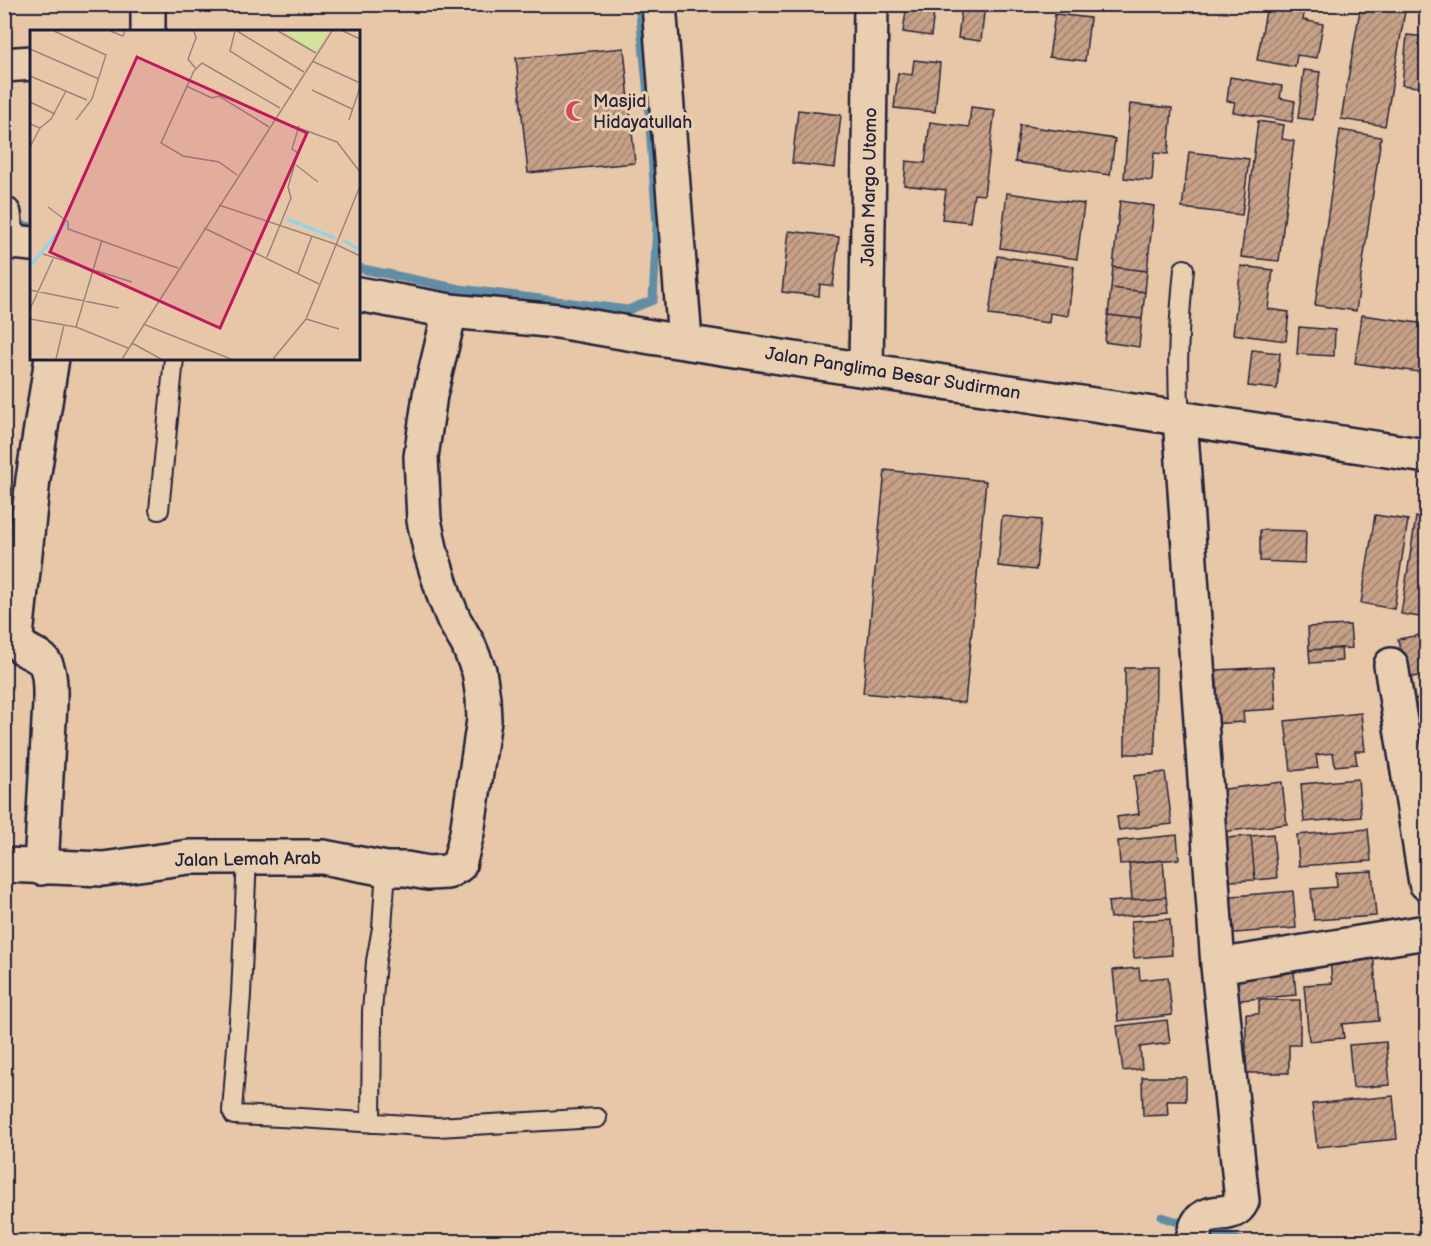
<svg xmlns="http://www.w3.org/2000/svg" width="1431" height="1246" font-family="'Balsamiq Sans',sans-serif">
	<defs>
		<pattern id="building-hatch" width="6" height="6" patternUnits="userSpaceOnUse" patternTransform="scale(1.5)"><rect width="6" height="6" fill="#c6a087"/><path d="M-1 1l2-2M0 6l6-6M5 7l2-2" fill="none" stroke="#a08270"/></pattern>
	</defs>
	<rect width="100%" height="100%" fill="#e8c7a8"/>
	<filter id="ink" filterUnits="userSpaceOnUse"><feTurbulence type="fractalNoise" baseFrequency=".0167" numOctaves="2"/><feDisplacementMap in="SourceGraphic" scale="12" xChannelSelector="R" yChannelSelector="G"/><feConvolveMatrix kernelMatrix="1 2 1 2 8 2 1 2 1" color-interpolation-filters="sRGB"/></filter>
	<g filter="url(#ink)">
		<g fill="none" stroke-linecap="round" stroke-linejoin="round">
			<!-- stream -->
			<path stroke="#628ea5" stroke-width="9" d="M10,224L32,227
				M358,268L460,289L628,310L653,300L657,224L647,85L639,4
				M1162,1217L1245,1242"/>
		</g>
		<!-- building -->
		<path fill="url(#building-hatch)" stroke="#22223b" stroke-width="1.5" d="M907,4H935L931,36L903,32Z
			M962,4H985L981,41L958,38Z
			M1276,4H1320L1319,11L1305,8L1303,20L1323,24L1317,58L1297,55L1295,67L1257,60L1266,11L1274,12Z
			M1361,4L1405,11L1385,126L1341,119Z
			M1055,14L1090,18L1085,61L1049,57Z
			M1407,35L1426,37V88L1402,85Z
			M624,48L635,163L528,173L516,58Z
			M914,60L940,63L935,112L894,108L898,73L912,75Z
			M1304,70L1320,72L1313,120L1298,118Z
			M1230,77L1282,86L1280,98L1295,101L1292,122L1233,112L1235,102L1227,101Z
			M1130,104L1172,108L1168,154L1154,153L1152,181L1124,178Z
			M971,107L995,110L984,195L974,194L970,222L942,219L946,190L904,185L906,161L925,163L930,122L969,127Z
			M798,110L841,115L835,168L792,163Z
			M1258,121L1284,125L1282,139L1294,141L1279,261L1241,257Z
			M1020,125L1115,139L1110,175L1015,162Z
			M1340,130L1381,137L1356,311L1315,305Z
			M1189,152L1249,159L1242,215L1182,208Z
			M1007,193L1084,204L1077,259L1000,248Z
			M1120,201L1154,206L1147,271L1113,267Z
			M789,231L839,237L833,286L820,284L819,296L782,292Z
			M997,256L1074,267L1068,316L1050,313L1049,323L989,315Z
			M1241,266L1273,270L1268,309L1289,312L1286,341L1233,334Z
			M1113,267L1147,271L1145,292L1111,288Z
			M1111,288L1145,292L1142,319L1108,315Z
			M1108,315L1142,319L1139,347L1105,342Z
			M1362,315L1426,324V373L1355,363Z
			M1299,327L1335,330L1334,356L1297,354Z
			M1252,350L1280,353L1277,389L1248,386Z
			M885,470L986,481L965,703L863,693Z
			M1375,515L1408,520L1394,609L1361,603Z
			M1002,516L1041,520L1036,570L998,566Z
			M1416,517L1426,519V618L1401,614Z
			M1260,530L1306,531L1305,563L1260,561Z
			M1350,625L1352,648L1309,650L1308,627Z
			M1426,634V675L1405,678L1398,639Z
			M1341,648L1342,661L1310,663L1309,650Z
			M1273,667L1276,709L1243,711L1244,722L1208,724L1206,689L1217,688L1216,670Z
			M1125,668H1156L1155,754H1125Z
			M1426,697V718V717L1418,718L1415,699Z
			M1361,713L1365,751H1355L1357,764L1335,766L1333,753L1316,755L1318,768L1291,771L1285,721Z
			M1426,739V760L1418,761L1416,741Z
			M1165,772L1172,824L1119,830L1117,817L1139,814L1134,776Z
			M1358,779L1361,817L1304,822L1301,784Z
			M1282,782L1287,824L1222,832L1217,790Z
			M1368,829L1371,861L1299,866L1297,835Z
			M1273,834L1277,878L1255,880L1251,836Z
			M1177,835L1179,859L1120,864L1118,841Z
			M1251,836L1255,880L1229,881L1226,838Z
			M1163,860L1166,897L1132,900L1129,863Z
			M1372,871L1376,916L1314,920L1311,889L1337,887L1336,873Z
			M1293,891L1296,928L1223,934L1220,897Z
			M1166,897L1168,912L1110,918L1108,902Z
			M1170,919L1172,955L1134,958L1131,921Z
			M1373,952L1379,1021L1342,1024L1344,1038L1309,1041L1304,985L1332,983L1330,956Z
			M1293,960L1296,995L1230,1001L1227,966Z
			M1139,968L1140,980L1168,977L1172,1015L1118,1021L1113,970Z
			M1259,1000H1300V1045H1289V1073H1246V1014H1259Z
			M1167,1020L1170,1043L1140,1047L1142,1069L1123,1071L1117,1026Z
			M1386,1042L1390,1085L1353,1088L1349,1045Z
			M1142,1077H1186V1101H1167L1168,1115L1143,1116Z
			M1393,1096L1397,1139L1317,1147L1312,1104Z"/>
		<g fill="none" stroke-linecap="round" stroke-linejoin="round">
			<defs>
				<path id="lane" d="M1180,418C1176,365 1179,320 1184,269
					M159,510L174,358
					M247,857L241,995L232,1111L234,1115L301,1118L437,1127L597,1118
					M371,1123L372,1012L376,961L382,928L386,869"/>
				<path id="street" d="M148,32V10L150,4
					M4,65L32,63
					M4,214L7,241
					M866,369L871,4
					M1180,418L1218,966L1242,1201C1234,1220 1210,1207 1199,1222C1195,1227 1194,1236 1192,1242
					M1391,665L1426,883
					M4,865L103,869L189,857H323L386,869H406L428,873L447,872L459,865L467,833L484,720L483,698L479,671L468,644L454,620L445,598L431,553L424,520L421,457L430,395L450,311
					M41,868L50,703C50,691 51,676 46,665C39,651 21,655 16,636L33,479L52,358
					M1218,966L1426,932"/>
				<path id="secondary" d="M659,4L685,341"/>
				<path id="primary" d="M4,241L32,244
					M358,294L450,311L558,321L651,337L1426,456"/>
			</defs>
			<!-- lane casing -->
			<use href="#lane" stroke="#22223b" stroke-width="22"/>
			<!-- street casing -->
			<use href="#street" stroke="#22223b" stroke-width="38"/>
			<!-- secondary casing -->
			<use href="#secondary" stroke="#22223b" stroke-width="38"/>
			<!-- primary casing -->
			<use href="#primary" stroke="#22223b" stroke-width="38"/>
			<!-- lane -->
			<use href="#lane" stroke="#e9ceb0" stroke-width="18"/>
			<!-- street -->
			<use href="#street" stroke="#e9ceb0" stroke-width="33"/>
			<!-- secondary -->
			<use href="#secondary" stroke="#e9ceb0" stroke-width="33"/>
			<!-- primary -->
			<use href="#primary" stroke="#e9ceb0" stroke-width="33"/>
		</g>
	</g>
	<!-- icons -->
	<defs>
		<symbol id="mosque-bare" viewBox="-9 -9 18 18"><path d="M3.5-4.9A6 6 0 1 0 3.5 4.9A5 5 0 1 1 3.5-4.9Z" fill="#d1495b" stroke="#e9ceb0" stroke-width="2.5" paint-order="stroke"/></symbol>
	</defs>
	<g fill-rule="evenodd">
		<use href="#mosque-bare" x="561" y="96" width="30" height="30"/>
	</g>
	<g text-anchor="middle" stroke-width="6" stroke-linejoin="round" paint-order="stroke">
		<!-- poi labels -->
		<g font-size="18" fill="#22223b" stroke="#e9ceb0" text-anchor="start">
			<text x="593" y="107">Masjid<tspan x="593" dy="21">Hidayatullah</tspan></text>
		</g>
		<!-- street labels -->
		<g font-size="18" fill="#22223b" stroke="#e9ceb0">
			<text transform="translate(869 187) rotate(-89)" y="6">Jalan Margo Utomo</text>
			<text transform="translate(893 373) rotate(9)" y="6">Jalan Panglima Besar Sudirman</text>
			<text transform="translate(248 859) rotate(-1)" y="6">Jalan Lemah Arab</text>
		</g>
	</g>
	<!-- overview -->
	<g transform="translate(30 30)">
		<rect width="330" height="330" fill="#e8c7a8"/>
		<path d="M253,1H299L286,22Z" fill="#d1e498"/>
		<path fill="none" stroke="#8cd6ec" stroke-width="3" d="M257,189L305,208M313,210L330,220M0,236L36,193"/>
		<path fill="none" stroke="#99857c" stroke-width="1.5" d="M24,1L76,25L62,69L46,90M80,1L93,6L95,1M164,1L166,8L158,29L166,39M205,1L200,21L262,60M207,1L274,42M248,1L286,23M313,1L330,9M0,19L69,49M282,31L330,53M0,46L57,70M156,56L182,68L189,66L239,97M282,60L322,79M0,72L25,84M244,89L307,112L330,142M319,90L330,57M0,94L10,98L21,89L36,61M0,117L10,98M266,135L288,152M207,145L189,132L153,126L131,113L164,41L172,33L250,78M189,175L305,214L330,226M18,177L38,192V199L148,238M174,198L289,254M13,224L102,252M237,227L261,168L258,157L268,123L262,119L269,96M268,243L282,206M0,260L89,278M0,279L23,229M0,289L46,297L98,318M276,289L309,299M113,294L201,329M46,297L72,210M102,313L131,329M26,329L34,295M92,329L302,1M243,329L276,289L330,156"/>
		<path fill="#c2185b" fill-opacity="0.15" stroke="#c2185b" stroke-width="3" d="M107,27L277,103L190,298L20,222Z"/>
		<rect width="330" height="330" fill="none" stroke="#22223b" stroke-width="3"/>
	</g>
	<!-- margin -->
	<rect width="1431" height="1246" fill="none" stroke="#e9ceb0" stroke-width="24"/>
	<rect x="12" y="12" width="1407" height="1222" fill="none" stroke="#22223b" stroke-width="2" filter="url(#ink)"/>
</svg>
